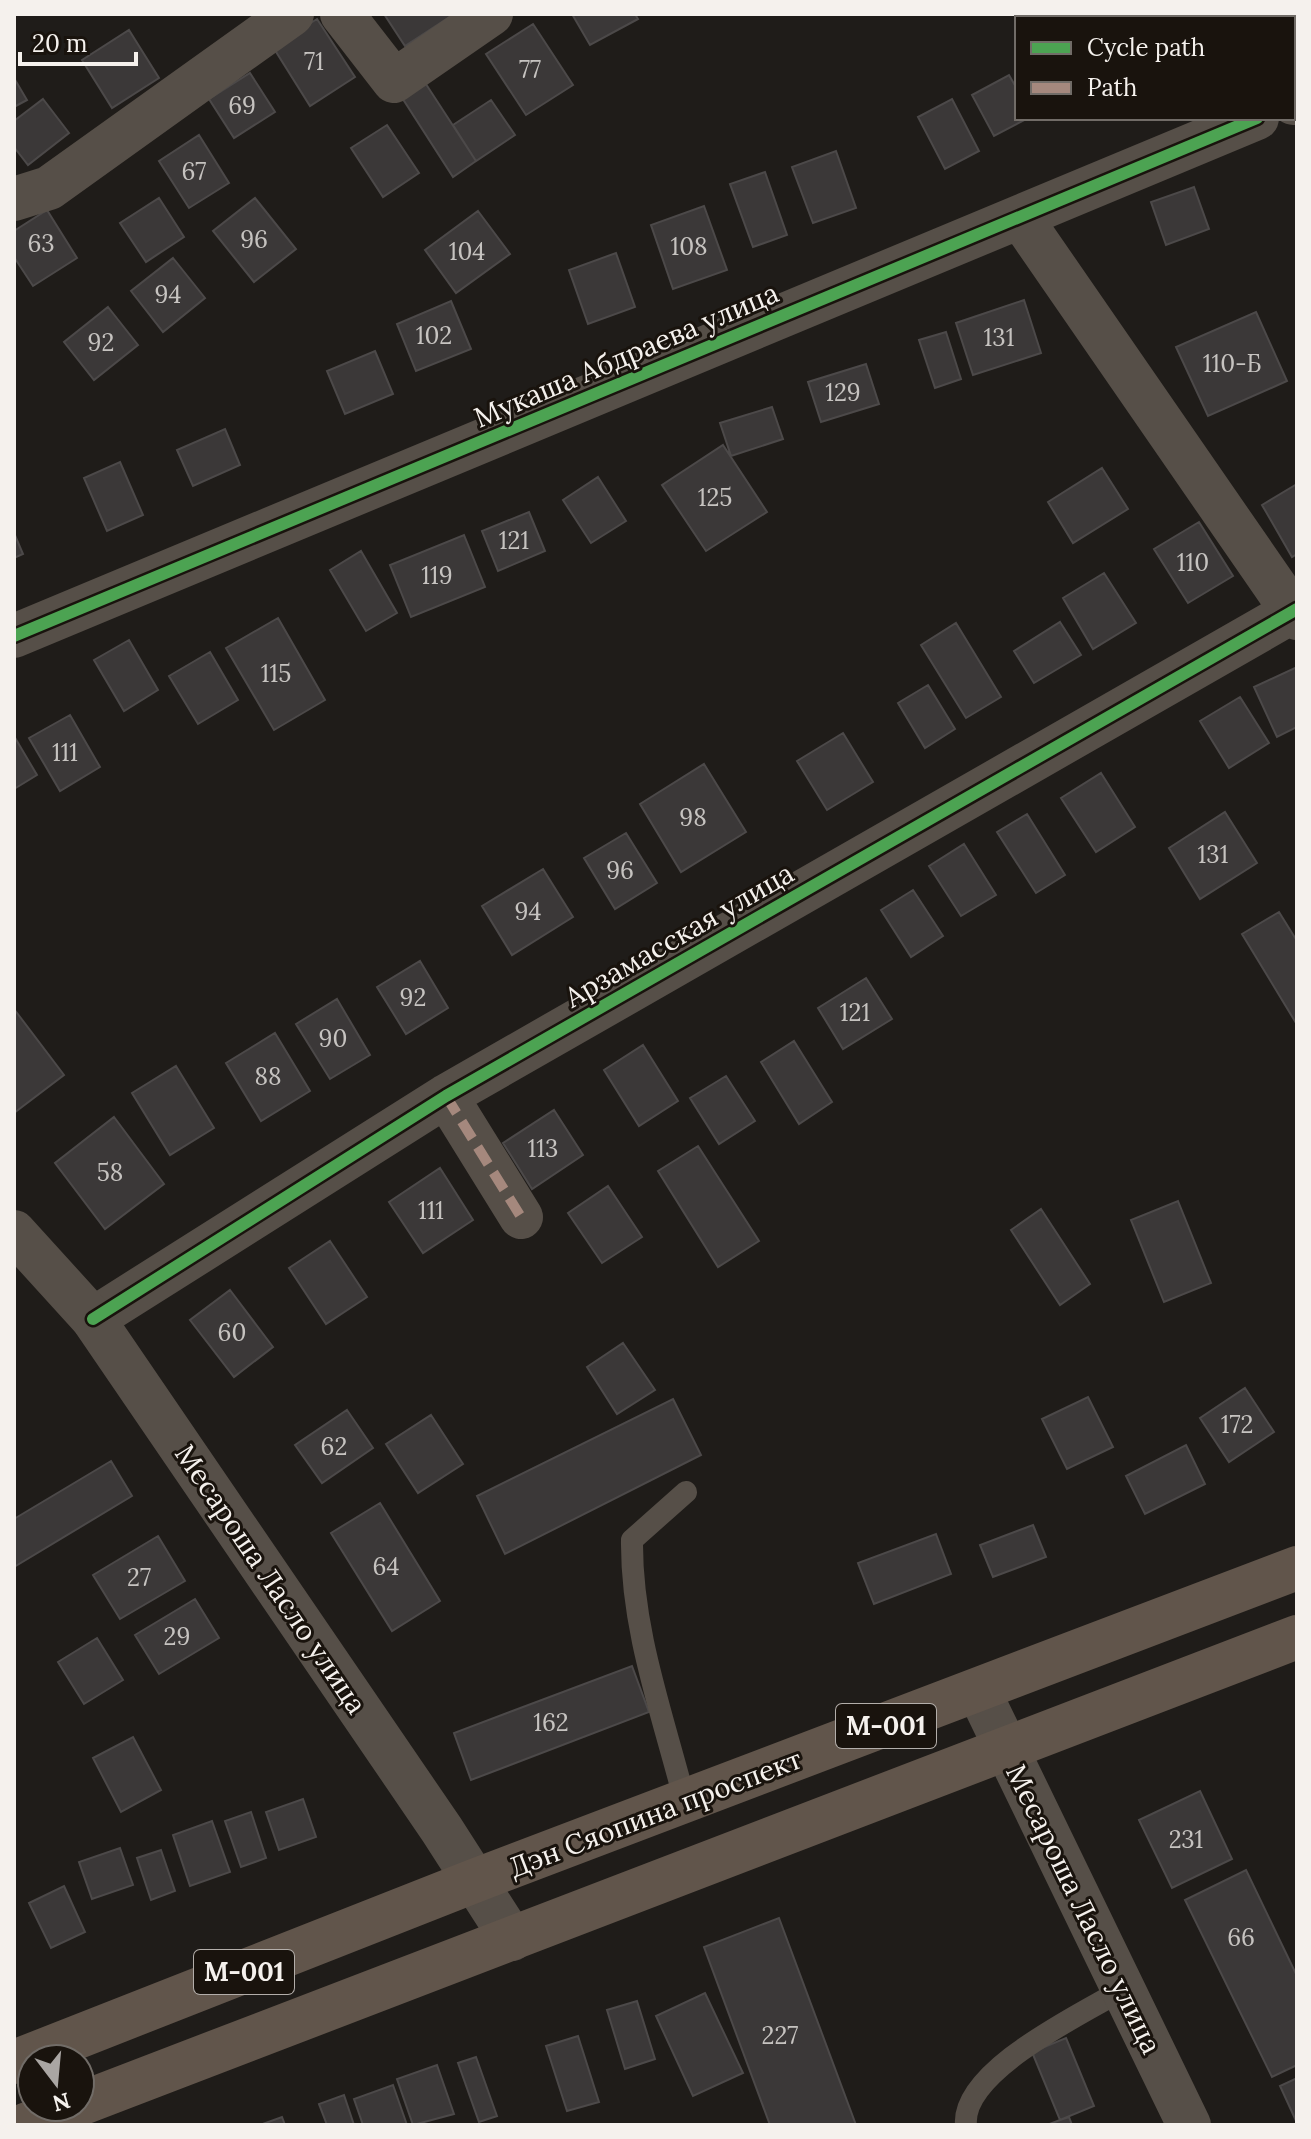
<svg xmlns="http://www.w3.org/2000/svg" width="1311" height="2139" font-family="Lora,serif">
	<rect width="100%" height="100%" fill="#1f1c19"/>
	<!-- building -->
	<path fill="#3b3838" stroke="#4c4949" stroke-width="2" d="M384,14H454L405,46Z
		M572,14H635L638,19L590,45Z
		M1113,14H1150L1152,18H1105Z
		M317,19L355,77L310,106L273,47Z
		M533,24L573,85L526,115L486,54Z
		M129,30L159,78L112,108L82,60Z
		M250,73L275,112L234,138L209,99Z
		M1009,75L1017,89V118H1028L994,136L972,95Z
		M14,78L27,100L14,107Z
		M422,78L476,161L453,177L399,93Z
		M43,99L69,133L28,165L14,147V121Z
		M952,99L979,151L945,169L918,117Z
		M491,100L515,135L476,161L453,125Z
		M387,125L419,173L383,197L351,148Z
		M199,135L229,183L189,208L159,161Z
		M836,151L856,208L813,223L792,167Z
		M765,172L787,235L753,247L730,184Z
		M1194,187L1209,229L1166,245L1151,202Z
		M159,198L184,237L146,262L120,223Z
		M255,198L296,249L254,282L213,231Z
		M704,206L727,270L673,289L651,225Z
		M47,210L77,258L33,286L14,257V231Z
		M478,211L510,254L456,293L425,250Z
		M616,253L635,307L588,324L569,270Z
		M173,258L205,298L163,332L131,291Z
		M1024,300L1041,353L973,375L956,323Z
		M451,301L471,349L416,371L397,324Z
		M108,307L138,345L94,380L64,342Z
		M1256,312L1287,381L1208,416L1176,347Z
		M946,332L961,379L935,388L919,340Z
		M375,351L393,394L345,414L327,371Z
		M866,364L879,404L821,422L808,382Z
		M772,407L783,439L731,456L720,423Z
		M225,429L240,465L193,486L177,450Z
		M723,445L767,512L706,551L662,485Z
		M120,462L143,515L107,531L84,478Z
		M1102,468L1128,509L1073,543L1048,502Z
		M598,477L626,521L591,543L563,500Z
		M1297,484V554L1292,557L1262,505Z
		M529,512L545,551L498,571L482,531Z
		M1199,522L1233,576L1188,603L1154,549Z
		M14,533L23,554L14,558Z
		M464,535L485,587L411,617L390,565Z
		M361,551L397,613L366,631L330,570Z
		M1104,573L1136,623L1093,649L1063,598Z
		M278,618L325,700L274,730L226,648Z
		M1060,622L1081,655L1034,683L1014,651Z
		M956,623L1001,697L966,718L921,645Z
		M129,640L158,690L124,711L94,660Z
		M210,652L238,700L198,724L169,676Z
		M1297,667V727L1277,737L1254,687Z
		M928,685L955,729L925,748L898,703Z
		M1240,697L1269,743L1229,768L1200,721Z
		M70,715L100,767L60,791L29,738Z
		M843,733L873,782L827,810L797,761Z
		M14,736L37,775L14,789Z
		M704,764L746,832L681,872L640,804Z
		M1101,773L1135,827L1096,852L1061,798Z
		M1225,812L1257,863L1200,899L1169,848Z
		M1027,814L1065,875L1036,893L997,832Z
		M626,833L657,883L615,909L584,858Z
		M964,844L996,895L961,916L929,866Z
		M543,869L573,917L512,955L482,906Z
		M913,890L943,936L911,957L881,910Z
		M1279,912L1297,941L1296,1023L1242,934Z
		M420,961L448,1008L406,1034L377,987Z
		M866,978L892,1019L843,1049L818,1008Z
		M337,999L370,1055L330,1079L296,1024Z
		M14,1009L64,1075L14,1113Z
		M275,1033L310,1091L261,1121L226,1063Z
		M794,1041L832,1102L799,1124L761,1062Z
		M643,1045L678,1101L639,1126L604,1070Z
		M176,1066L214,1128L170,1155L132,1093Z
		M726,1076L755,1121L719,1144L690,1098Z
		M554,1110L583,1155L532,1189L503,1143Z
		M114,1117L164,1184L105,1229L55,1163Z
		M698,1146L759,1241L718,1267L658,1171Z
		M440,1168L473,1220L423,1253L389,1202Z
		M608,1186L642,1237L602,1263L568,1213Z
		M1178,1201L1211,1283L1164,1302L1131,1220Z
		M1041,1209L1090,1284L1060,1305L1011,1230Z
		M330,1241L367,1297L326,1324L289,1268Z
		M230,1290L273,1347L234,1377L190,1320Z
		M623,1343L655,1390L617,1414L587,1367Z
		M1245,1388L1274,1432L1229,1462L1200,1418Z
		M1088,1397L1113,1447L1067,1469L1042,1419Z
		M673,1399L701,1455L505,1554L477,1496Z
		M347,1410L373,1448L322,1483L295,1445Z
		M431,1415L463,1464L418,1493L386,1444Z
		M1186,1445L1205,1484L1145,1514L1126,1476Z
		M111,1461L132,1496L14,1567V1519Z
		M380,1503L440,1601L392,1631L331,1533Z
		M1033,1525L1046,1557L993,1577L980,1545Z
		M936,1534L951,1574L874,1604L858,1563Z
		M158,1536L185,1581L120,1619L93,1575Z
		M195,1599L219,1638L159,1674L135,1635Z
		M97,1638L123,1680L84,1704L58,1662Z
		M632,1666L649,1712L471,1780L454,1733Z
		M133,1737L161,1790L121,1812L93,1758Z
		M1200,1791L1232,1859L1172,1888L1139,1820Z
		M303,1799L316,1837L279,1850L266,1812Z
		M251,1812L266,1858L241,1867L225,1821Z
		M212,1821L230,1872L190,1886L173,1835Z
		M120,1848L133,1885L92,1899L79,1862Z
		M161,1850L175,1891L151,1900L137,1858Z
		M1246,1870L1297,1976V2065L1272,2077L1185,1900Z
		M64,1886L85,1932L51,1948L29,1903Z
		M779,1918L856,2125H770L704,1947Z
		M705,1993L743,2073L693,2096L656,2016Z
		M637,2001L655,2059L625,2069L607,2010Z
		M578,2036L599,2102L567,2111L546,2046Z
		M1066,2038L1094,2106L1060,2120L1032,2052Z
		M476,2057L497,2116L479,2122L458,2063Z
		M437,2065L454,2114L413,2125L397,2079Z
		M1297,2078V2123L1280,2086Z
		M393,2085L407,2125H363L354,2099Z
		M344,2095L354,2125H327L319,2104Z
		M282,2117L285,2125H260Z
		M1069,2117L1072,2125H1047L1060,2120Z"/>
	<g fill="none" stroke-linecap="round" stroke-linejoin="round">
		<!-- service -->
		<path stroke="#564f48" stroke-width="22" d="M685,1802C663,1715 631,1630 632,1540L686,1492
			M966,2125C961,2071 1080,2015 1122,1990"/>
		<!-- minor -->
		<path stroke="#564f48" stroke-width="44" d="M342,14L394,81L491,14
			M1293,103L1297,101
			M14,199L49,188L292,14
			M1020,217L1297,618
			M14,636L1257,118
			M446,1096L521,1217
			M93,1319L446,1096L1297,609"/>
		<!-- tertiary -->
		<path stroke="#564f48" stroke-width="44" d="M14,1232L93,1319L442,1830L512,1939
			M979,1692L1189,2125"/>
		<!-- primary -->
		<path stroke="#61554b" stroke-width="44" d="M14,2062L474,1881L1297,1568
			M80,2104L1297,1637
			M25,2125L72,2107"/>
		<!-- quiet -->
		<path stroke="#a5887d" stroke-width="10" stroke-dasharray="20 10" stroke-linecap="butt" d="M446,1096L521,1217"/>
		<defs>
			<path id="cycleway" d="M14,636L1257,118
				M93,1319L446,1096L1297,609"/>
		</defs>
		<!-- cycleway casing -->
		<use href="#cycleway" stroke="#19130d" stroke-width="17"/>
		<!-- cycleway -->
		<use href="#cycleway" stroke="#4ca352" stroke-width="12"/>
	</g>
	<g text-anchor="middle" stroke-width="6" stroke-linejoin="round" paint-order="stroke">
		<!-- number labels -->
		<g font-size="24" fill="#c6c3c0">
			<text x="314" y="70">71</text>
			<text x="530" y="78">77</text>
			<text x="242" y="114">69</text>
			<text x="194" y="180">67</text>
			<text x="254" y="248">96</text>
			<text x="41" y="252">63</text>
			<text x="689" y="255">108</text>
			<text x="467" y="260">104</text>
			<text x="168" y="303">94</text>
			<text x="434" y="344">102</text>
			<text x="999" y="346">131</text>
			<text x="101" y="351">92</text>
			<text x="1232" y="372">110-Б</text>
			<text x="843" y="401">129</text>
			<text x="715" y="506">125</text>
			<text x="514" y="549">121</text>
			<text x="1193" y="571">110</text>
			<text x="437" y="584">119</text>
			<text x="276" y="682">115</text>
			<text x="65" y="761">111</text>
			<text x="693" y="826">98</text>
			<text x="1213" y="863">131</text>
			<text x="620" y="879">96</text>
			<text x="528" y="920">94</text>
			<text x="413" y="1006">92</text>
			<text x="855" y="1021">121</text>
			<text x="333" y="1047">90</text>
			<text x="268" y="1085">88</text>
			<text x="543" y="1157">113</text>
			<text x="110" y="1181">58</text>
			<text x="431" y="1219">111</text>
			<text x="232" y="1341">60</text>
			<text x="1237" y="1433">172</text>
			<text x="334" y="1455">62</text>
			<text x="386" y="1575">64</text>
			<text x="139" y="1586">27</text>
			<text x="177" y="1645">29</text>
			<text x="551" y="1731">162</text>
			<text x="1186" y="1848">231</text>
			<text x="1241" y="1946">66</text>
			<text x="780" y="2044">227</text>
		</g>
		<!-- shield labels -->
		<g fill="#19130d" stroke="#b3aeaa" stroke-width="2">
			<rect x="836" y="1704" width="100" height="44" rx="6"/>
			<rect x="194" y="1950" width="100" height="44" rx="6"/>
		</g>
		<g font-size="26" font-weight="bold" fill="#f5f1ed">
			<text x="886" y="1735">M-001</text>
			<text x="244" y="1981">M-001</text>
		</g>
		<!-- street labels -->
		<g font-size="28" fill="#f5f1ed" stroke="#19130d">
			<text transform="translate(626 355) rotate(-23)" y="10">Мукаша Абдраева улица</text>
			<text transform="translate(679 935) rotate(-30)" y="10">Арзамасская улица</text>
			<text transform="translate(271 1579) rotate(56)" y="10">Месароша Ласло улица</text>
			<text transform="translate(655 1813) rotate(-21)" y="10">Дэн Сяопина проспект</text>
			<text transform="translate(1084 1909) rotate(64)" y="10">Месароша Ласло улица</text>
		</g>
	</g>
	<!-- border -->
	<rect width="1311" height="2139" fill="none" stroke="#f5f1ed" stroke-width="32"/>
	<!-- legend -->
	<rect x="1015" y="16" width="280" height="104" fill="#19130d" stroke="#716c67" stroke-width="2"/>
	<rect x="1031" y="42" width="40" height="12" fill="#4ca352" stroke="#716c67" stroke-width="2"/>
	<text x="1087" y="56" font-size="24" fill="#f5f1ed">Cycle path</text>
	<rect x="1031" y="82" width="40" height="12" fill="#a5887d" stroke="#716c67" stroke-width="2"/>
	<text x="1087" y="96" font-size="24" fill="#f5f1ed">Path</text>
	<!-- north arrow -->
	<g transform="translate(56 2083) rotate(164)"><circle r="38" fill="#19130d" stroke="#716c67" stroke-width="2"/>
	<path d="M0-6L14 30L0 20L-14 30Z" fill="#aaa6a3"/>
	<text y="-12" font-size="22" font-weight="bold" text-anchor="middle" fill="#f5f1ed">N</text>
	</g>
	<!-- scale -->
	<path d="M20 52v12h116v-12" fill="none" stroke="#f5f1ed" stroke-width="4"/>
	<text x="32" y="52" font-size="24" fill="#f5f1ed" stroke="#19130d" stroke-width="6" paint-order="stroke">20 m</text>
</svg>
